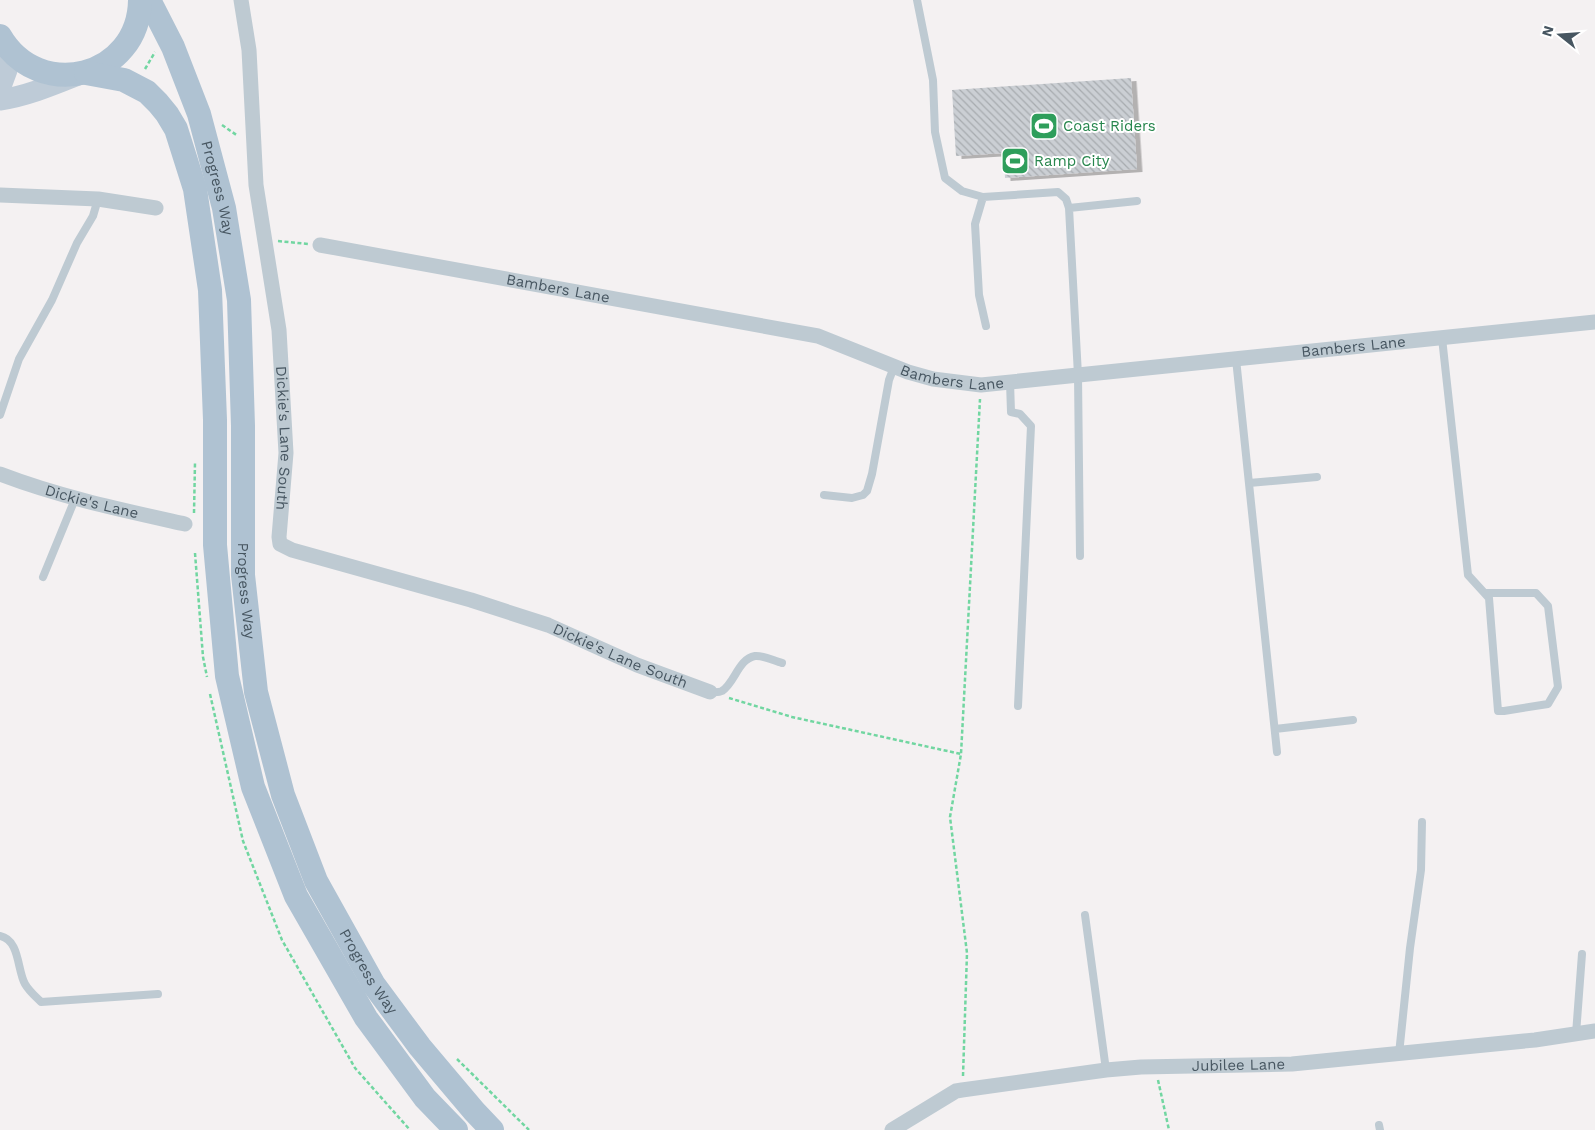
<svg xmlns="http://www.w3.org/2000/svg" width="1595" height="1130" font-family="'Work Sans',sans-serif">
	<defs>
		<pattern id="building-back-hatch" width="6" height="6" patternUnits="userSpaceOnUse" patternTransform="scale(1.25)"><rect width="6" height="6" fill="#cbcfd4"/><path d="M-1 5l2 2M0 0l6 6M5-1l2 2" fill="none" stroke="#a7abaf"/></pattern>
		<filter id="shadow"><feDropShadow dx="5.5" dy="3" stdDeviation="0" flood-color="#0004"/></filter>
	</defs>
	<rect width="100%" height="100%" fill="#f4f1f2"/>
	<!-- building -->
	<path fill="url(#building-back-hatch)" filter="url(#shadow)" d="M1131,78L1137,169L1005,178L1004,153L956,156L952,90Z"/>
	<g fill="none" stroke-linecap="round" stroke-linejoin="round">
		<!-- path -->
		<path stroke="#71d6a1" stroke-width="2.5" stroke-dasharray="4 2.5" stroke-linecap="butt" d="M145,69L155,52
			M222,125L238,136
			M278,241L308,244
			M194,513L195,463
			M195,553L203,657L207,677
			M210,694L243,841L282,940L355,1068L410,1130
			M729,698L792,717L961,754
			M457,1059L529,1130
			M963,1076L967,953L950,817L961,754L980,399
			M1158,1080L1169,1130"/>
		<!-- lane -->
		<path stroke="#becad2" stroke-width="8" d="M917,0L933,80L935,132L945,178L962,191L983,197L1058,192L1066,199L1069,208L1078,375L1080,556
			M983,197L975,224L979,295L986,326
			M1069,208L1137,201
			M1442,338L1468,575L1489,598L1498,711H1504L1548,704L1558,687L1548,606L1536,593H1485
			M1236,359L1277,752
			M1010,382L1011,412L1020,414L1031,426L1018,706
			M0,415L19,359L52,300L77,243L93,216L98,199
			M1249,483L1317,477
			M824,495L852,498L863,495L867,491L872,474L889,380L894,367
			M43,577L75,499
			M710,692C714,692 718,693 722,691C735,683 738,659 755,656C763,655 774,661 782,663
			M1275,729L1353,720
			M1085,915L1106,1070
			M0,936C20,940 17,970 25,984C29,991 35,996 41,1002L158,994
			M1576,1034L1582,954
			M1399,1054L1410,948L1421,870L1422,822
			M1379,1125L1380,1130"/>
		<!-- street -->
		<g stroke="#becad2" stroke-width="15">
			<path id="s1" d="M241,0L249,50L256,185L279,330L286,453L279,537L280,544L292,550L471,600L548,625L637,665L710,692"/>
			<path d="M0,195L98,199L156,208"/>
			<path id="s2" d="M320,245L818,336L908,372L933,379L981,385L1595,322"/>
			<path id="s3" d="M0,474C60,497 122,510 185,524"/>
			<path id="s4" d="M892,1130L956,1091L962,1090L1106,1070L1141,1067L1292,1064L1535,1040L1595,1031"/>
		</g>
		<!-- secondary -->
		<path stroke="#becbd7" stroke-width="21" d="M0,89L7,70L5,45
			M0,100C27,96 53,85 78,75"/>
		<!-- primary -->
		<g stroke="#afc2d2" stroke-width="24">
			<path id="s5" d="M149,0L173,47L199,114L224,208L239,300L243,426V575L256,692L283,795L316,881L374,985L420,1047L474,1111L492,1130"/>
			<path d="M0,36C39,103 139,78 140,0"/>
			<path d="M86,73L124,80L147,92L158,103L167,114L176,129L195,189L210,290L215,420V545L227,676L253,787L296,896L366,1018L425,1098L456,1130"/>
		</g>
	</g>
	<!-- icons -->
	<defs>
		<symbol id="stadium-square" viewBox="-11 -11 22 22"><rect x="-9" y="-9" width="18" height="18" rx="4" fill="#2e9e5b" stroke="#fff"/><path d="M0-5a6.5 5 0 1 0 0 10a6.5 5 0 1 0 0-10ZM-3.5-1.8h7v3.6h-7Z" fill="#fff"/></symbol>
	</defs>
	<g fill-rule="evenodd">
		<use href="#stadium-square" x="1028" y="110" width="32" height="32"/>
		<use href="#stadium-square" x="999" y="145" width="32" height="32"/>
	</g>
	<g text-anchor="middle" stroke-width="4" stroke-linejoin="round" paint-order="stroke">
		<!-- leisure labels -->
		<g font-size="15" fill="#27864d" stroke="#fff" text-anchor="start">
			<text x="1063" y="131">Coast Riders</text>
			<text x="1034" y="166">Ramp City</text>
		</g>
		<!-- street labels -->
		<g font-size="15" fill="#475661" stroke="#fff">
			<text dy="5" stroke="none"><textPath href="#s5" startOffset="201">Progress Way</textPath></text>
			<text dy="5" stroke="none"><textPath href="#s2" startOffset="242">Bambers Lane</textPath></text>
			<text dy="5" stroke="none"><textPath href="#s2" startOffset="1052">Bambers Lane</textPath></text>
			<text dy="5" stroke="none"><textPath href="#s2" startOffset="648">Bambers Lane</textPath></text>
			<text dy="5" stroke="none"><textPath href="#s1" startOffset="441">Dickie's Lane South</textPath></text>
			<text dy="5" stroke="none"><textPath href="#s3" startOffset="96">Dickie's Lane</textPath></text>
			<text dy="5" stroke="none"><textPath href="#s5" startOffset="606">Progress Way</textPath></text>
			<text dy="5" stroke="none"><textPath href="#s1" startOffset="906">Dickie's Lane South</textPath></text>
			<text dy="5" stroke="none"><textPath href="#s5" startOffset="1011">Progress Way</textPath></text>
			<text dy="5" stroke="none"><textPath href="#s4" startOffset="359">Jubilee Lane</textPath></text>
		</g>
	</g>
	<!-- north arrow -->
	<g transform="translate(1560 35) rotate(287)" stroke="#ffffff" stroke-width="4" paint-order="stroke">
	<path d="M0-4L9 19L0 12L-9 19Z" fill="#475661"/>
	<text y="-8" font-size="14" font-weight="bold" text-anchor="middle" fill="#475661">N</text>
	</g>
</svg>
